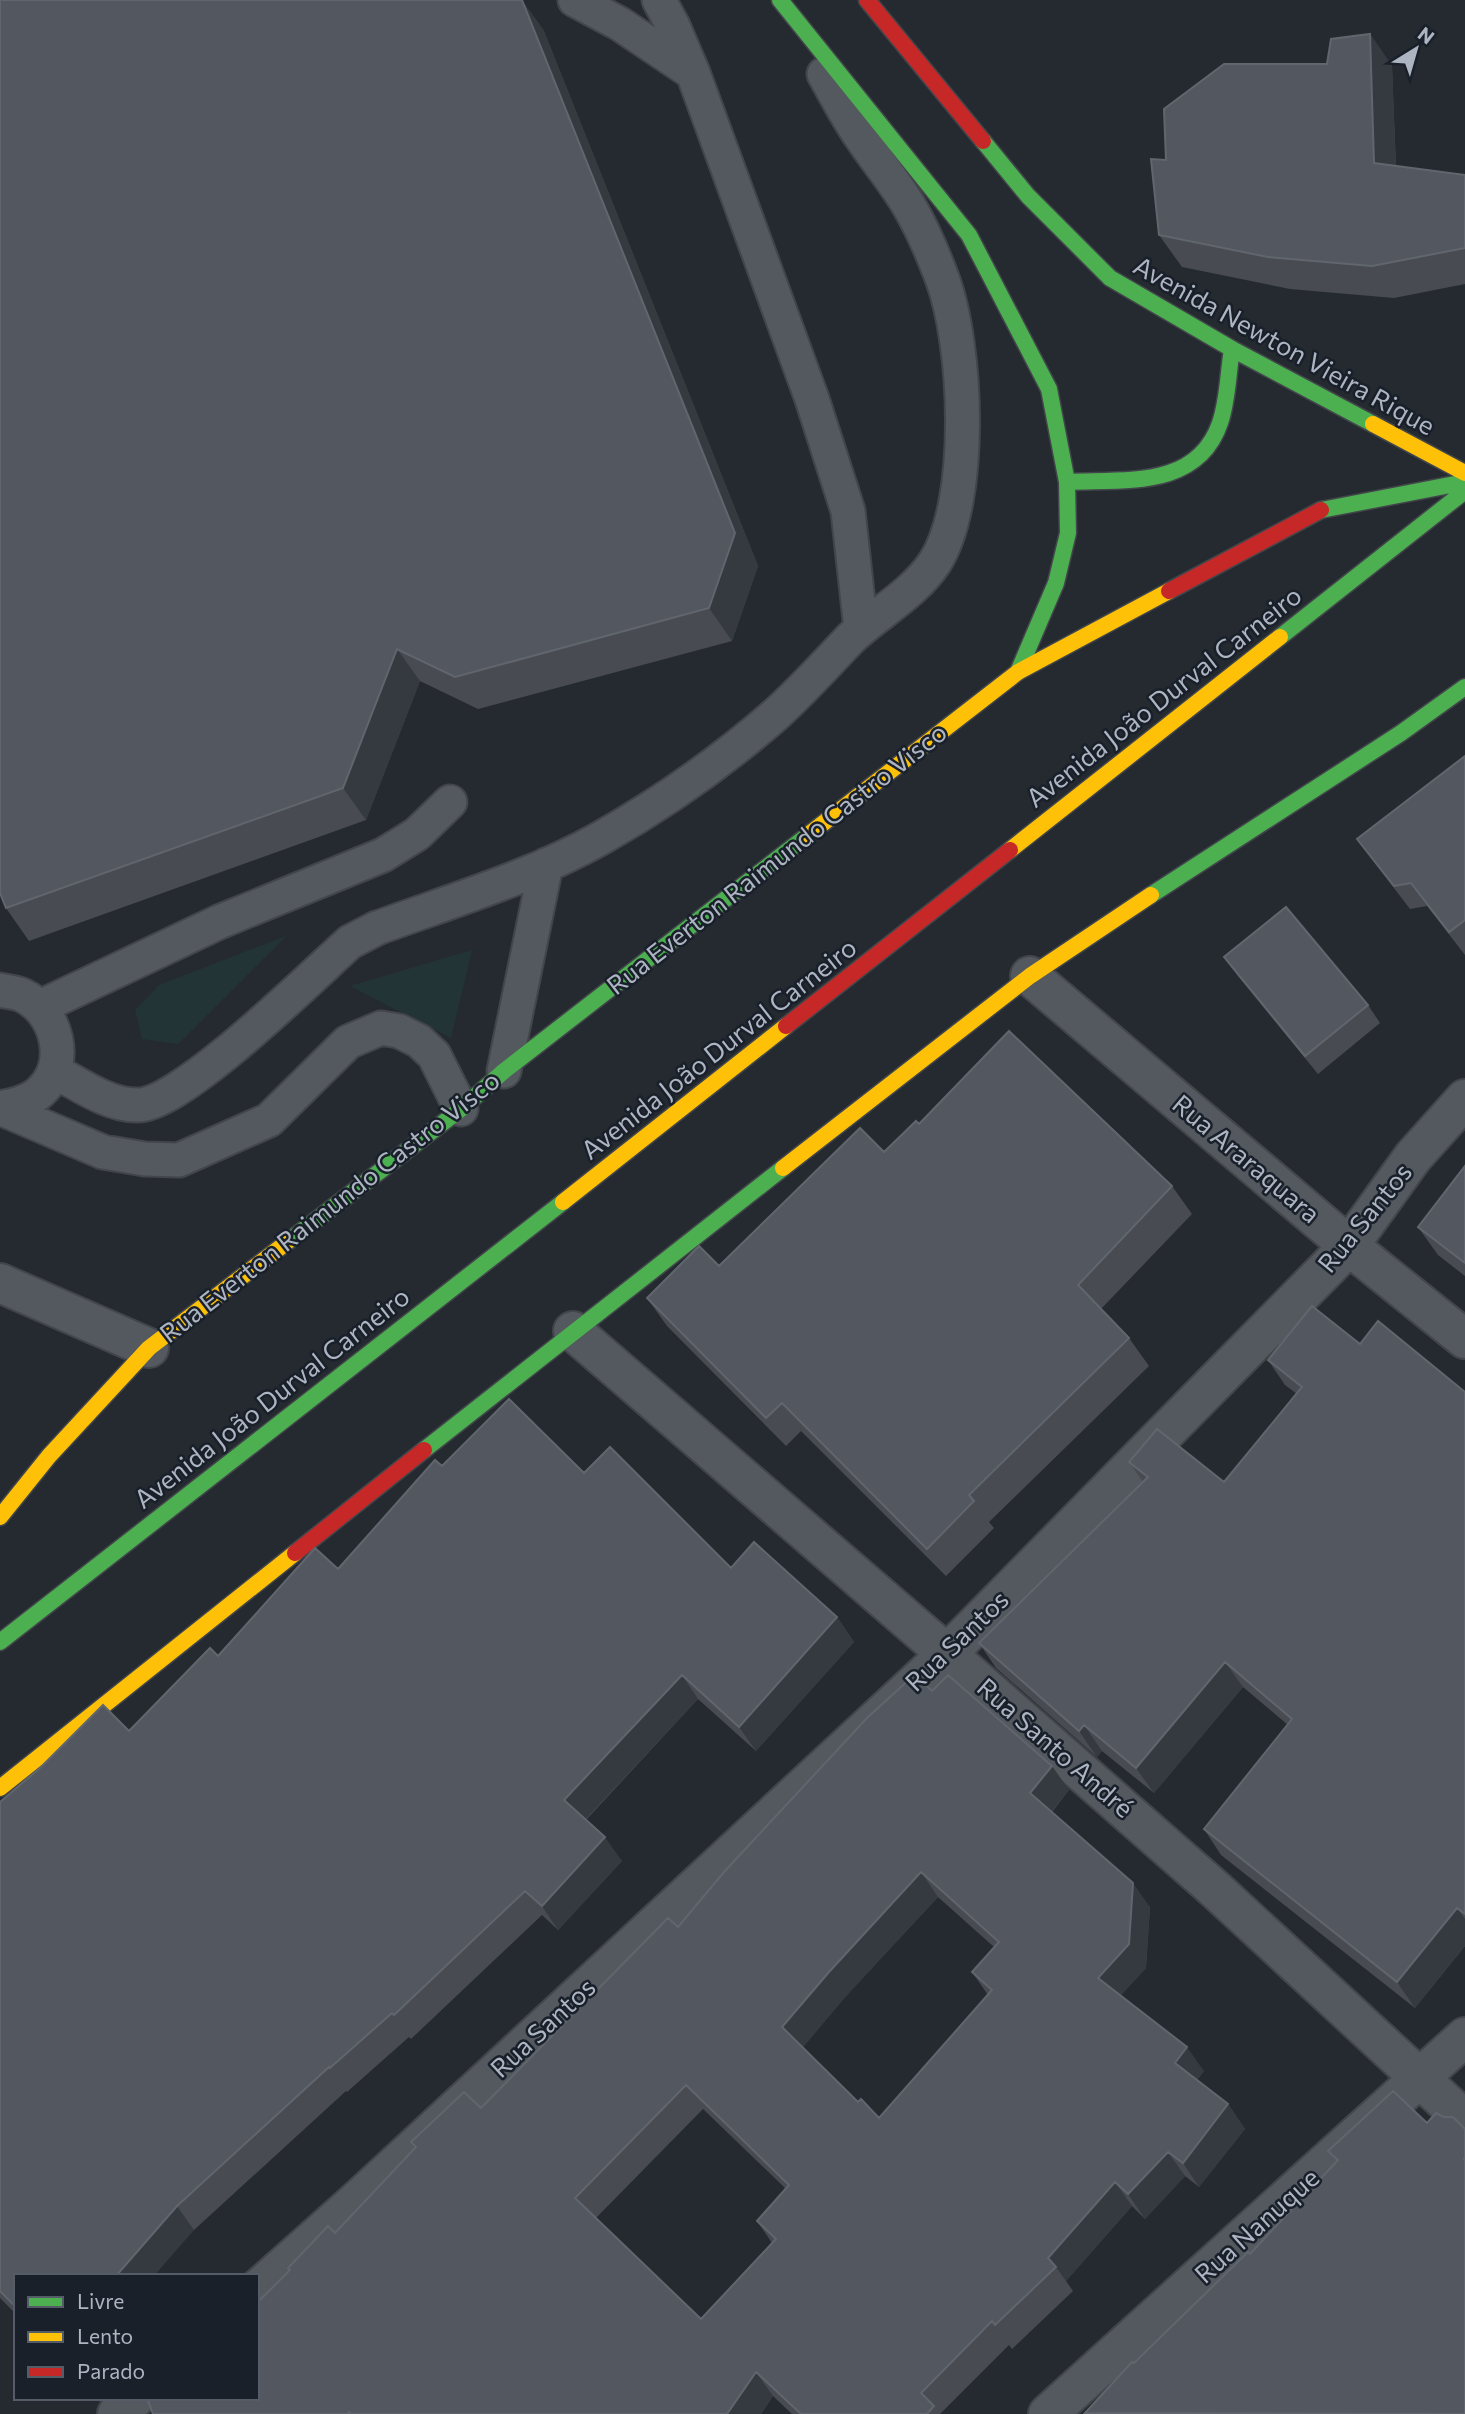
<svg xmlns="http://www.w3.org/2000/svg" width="1465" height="2414" font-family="Commissioner,sans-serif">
	<rect width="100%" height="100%" fill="#252a30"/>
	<!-- green -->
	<path fill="#223436" d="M286,936L178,1044L142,1039L135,1010L159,985Z
		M472,950L451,1038L350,986Z"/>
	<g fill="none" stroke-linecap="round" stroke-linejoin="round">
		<defs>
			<path id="lane" d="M575,0L620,24L693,73
				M659,0L673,26L693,73L812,399L848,511L861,629
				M0,990C7,992 15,992 22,995C57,1011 71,1064 40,1092C29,1102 14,1105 0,1108
				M40,1007L219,922L383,855L417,834L450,802
				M54,1071C79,1084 109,1106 138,1105C182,1105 312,976 350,942L377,928C451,901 532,877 601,838C661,804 721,762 774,716C801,692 825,665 850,639C877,613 914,594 935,562C974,501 967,344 942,278C933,254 922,228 909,206C895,182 876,160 861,137C847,117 836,95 824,74
				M504,1071L546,865
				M0,1108L103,1152L145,1159L179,1160L269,1120L348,1042L381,1028L399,1031L419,1041L434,1055L461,1109"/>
			<path id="street" d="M1030,976L1349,1246L1465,1339
				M0,1283L149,1348
				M573,1331L947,1654L1216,1890L1465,2120
				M257,2290L359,2199L947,1654L1349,1246L1413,1157L1465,1099
				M117,2414L135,2398
				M1048,2414L1465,2037"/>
			<path id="fast" d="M780,0L969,235L1049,389L1067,482L1068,533L1056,583L1018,672
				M983,141L1028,196L1110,278L1232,349L1373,424
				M1067,482C1123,479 1197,490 1220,423C1228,400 1228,373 1232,349
				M1321,510L1465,482
				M1280,637L1465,491
				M1151,895L1401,733L1465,687
				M286,1243L461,1109L504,1071L808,835
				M424,1450L783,1168
				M0,1642L563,1202"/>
			<path id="slow" d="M1373,424L1465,473
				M808,835L1018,672L1169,591
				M1010,850L1280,637
				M783,1168L1030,976L1151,895
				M563,1202L786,1026
				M0,1517L49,1456L149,1348L286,1243
				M0,1788L295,1553"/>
			<path id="jam" d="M867,0L983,141
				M1169,591L1321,510
				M786,1026L1010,850
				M295,1553L424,1450"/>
		</defs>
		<!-- lane casing -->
		<use href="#lane" stroke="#42464b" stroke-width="37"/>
		<!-- street casing -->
		<use href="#street" stroke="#42464b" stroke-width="42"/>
		<!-- fast casing -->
		<use href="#fast" stroke="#42464b" stroke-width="19"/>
		<!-- slow casing -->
		<use href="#slow" stroke="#42464b" stroke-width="19"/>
		<!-- jam casing -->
		<use href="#jam" stroke="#42464b" stroke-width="19"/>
		<!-- lane -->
		<use href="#lane" stroke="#54585f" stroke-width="33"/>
		<!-- street -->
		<use href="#street" stroke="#54585f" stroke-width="38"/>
		<!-- fast -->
		<use href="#fast" stroke="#4caf50" stroke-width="16"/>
		<!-- slow -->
		<use href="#slow" stroke="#ffc107" stroke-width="16"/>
		<!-- jam -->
		<use href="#jam" stroke="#c62828" stroke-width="16"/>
	</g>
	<!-- wall -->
	<path fill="#484c52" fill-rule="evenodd" d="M543,29L758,566L732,641L478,709L420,681L366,820L29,941L6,908Z
		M1370,34L1392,66L1396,166L1465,175V284L1394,298L1290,289L1182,267L1159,235L1166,160L1327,64Z
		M1465,756V955L1427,906L1410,909L1374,862L1357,839Z
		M1224,957L1368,1005L1380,1023L1318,1074L1237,975Z
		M919,1124L1172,1186L1192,1214L1101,1309L1129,1338L1149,1366L989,1522L994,1528L946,1576L801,1431L786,1446L667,1326L647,1298L719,1266L884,1152Z
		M1465,1166V1276L1438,1255L1418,1227Z
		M1360,1344L1465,1392V1946L1415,2008L1221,1855L1204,1829L1288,1725L1243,1687L1154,1793L1102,1751L1097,1757L996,1668L979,1643L1143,1482L1129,1462L1224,1482L1297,1394L1285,1385L1268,1360Z
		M442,1466L584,1473L731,1568L837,1617L854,1642L756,1751L698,1699L586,1820L622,1861L558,1930L542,1915L411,2039L409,2037L347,2092L346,2091L194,2230L16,2276V2314L0,2298V1802L129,1731L218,1656L338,1569Z
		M932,1691L1069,1790L1052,1812L1150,1907L1146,1968L1121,1995L1204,2071L1197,2080L1228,2104L1245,2129L1199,2187L1185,2176L1145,2219L1132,2206L1066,2281L1073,2291L1012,2349L1009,2345L940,2414H792L773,2396L761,2414H153L257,2398L335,2233L415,2148L411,2142L481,2108ZM938,1897L994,1947L972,1972L988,1995L879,2118L858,2102L803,2047L846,1996ZM703,2109L786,2189L757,2221L772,2243L701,2319L596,2218Z"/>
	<!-- shaded-wall -->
	<path fill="#353a40" d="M522,0L543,29L758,566L732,641L709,608Z
		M1370,34L1392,66L1397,195L1374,163Z
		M397,649L420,681L366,820L343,788Z
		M837,1617L854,1642L756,1751L739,1727Z
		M1225,1662L1243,1687L1154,1793L1136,1768Z
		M682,1675L698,1699L581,1824L564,1800Z
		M1084,1725L1102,1751L1097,1757L1079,1731Z
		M1052,1766L1069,1790L1047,1817L1030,1793Z
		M605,1837L622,1861L558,1930L542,1906Z
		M921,1872L938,1897L846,1996L799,2052L782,2027L829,1972Z
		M1133,1883L1150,1907L1146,1968L1115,2002L1098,1978Z
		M1457,1908L1465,1919V1946L1415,2008L1397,1982Z
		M1187,2047L1204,2071L1191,2087L1175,2063Z
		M1228,2104L1245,2129L1199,2187L1183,2163Z
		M1168,2152L1185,2176L1145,2219L1128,2194Z
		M1115,2182L1132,2206L1066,2281L1056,2267L1048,2258Z
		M177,2206L194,2230L154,2276H116Z
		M756,2372L773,2396L761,2414H727Z"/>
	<!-- building -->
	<path fill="#53575f" stroke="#61666e" stroke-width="2" fill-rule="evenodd" d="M0,0H522L735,533L709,608L455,677L397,649L343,788L6,908L0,893Z
		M1370,34L1374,163L1465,175V248L1372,266L1268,257L1159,235L1151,159L1166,160L1164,109L1224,64H1327L1331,39Z
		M1465,756V920L1449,932L1411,883L1394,886L1357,839Z
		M1286,907L1368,1005L1305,1056L1224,957Z
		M1009,1031L1172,1186L1078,1285L1129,1338L969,1495L974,1501L927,1549L782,1403L766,1418L647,1298L699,1246L719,1266L860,1128L884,1152L916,1121L919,1124Z
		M1465,1166V1263L1418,1227Z
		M1312,1306L1360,1344L1378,1321L1465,1392V1914L1457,1908L1397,1982L1204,1829L1292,1719L1225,1662L1136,1768L1084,1725L1079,1731L979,1643L1148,1477L1129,1462L1157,1429L1224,1482L1302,1387L1268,1360Z
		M509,1399L584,1473L610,1447L731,1568L754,1542L837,1617L739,1727L682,1675L564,1800L605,1837L542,1906L525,1891L394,2015L392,2013L330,2068L329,2067L177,2206L116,2276H16V2307L0,2291V1802L41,1767L103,1705L129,1731L210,1648L218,1656L315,1548L338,1569L435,1460L442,1466Z
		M914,1675L932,1691L948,1675L1052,1766L1030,1793L1133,1883L1129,1944L1098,1978L1187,2047L1175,2063L1228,2104L1183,2163L1168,2152L1128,2194L1115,2182L1048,2258L1056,2267L995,2325L992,2321L921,2393L934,2406L927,2414H801L756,2372L727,2414H351L349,2412L348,2414H153L147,2398H257V2303L290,2270L288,2268L328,2226L335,2233L416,2147L411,2142L464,2092L481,2108L668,1918L678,1927L724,1872L867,1718ZM921,1872L999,1942L972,1972L992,1990L879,2118L861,2099L858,2102L782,2027L829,1972ZM686,2085L789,2185L757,2221L776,2239L701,2319L575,2198Z
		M1393,2091L1427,2123L1436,2113L1444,2117H1453L1465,2129V2157L1464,2159L1465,2160V2414L1085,2413L1132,2362L1134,2363L1248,2252L1250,2254L1338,2160L1328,2151Z"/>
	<g text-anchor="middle" stroke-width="5" stroke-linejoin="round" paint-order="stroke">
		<!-- street labels -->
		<g font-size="26" fill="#adb5c3" stroke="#19202a">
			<text transform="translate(1284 346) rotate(29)" y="9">Avenida Newton Vieira Rique</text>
			<text transform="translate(1164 697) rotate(-38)" y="9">Avenida João Durval Carneiro</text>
			<text transform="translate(777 859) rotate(-38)" y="9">Rua Everton Raimundo Castro Visco</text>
			<text transform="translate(719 1049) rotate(-38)" y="9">Avenida João Durval Carneiro</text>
			<text transform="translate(1246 1159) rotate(40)" y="9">Rua Araraquara</text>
			<text transform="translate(330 1207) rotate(-38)" y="9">Rua Everton Raimundo Castro Visco</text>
			<text transform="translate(1365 1218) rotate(-51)" y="9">Rua Santos</text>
			<text transform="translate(272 1398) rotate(-38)" y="9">Avenida João Durval Carneiro</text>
			<text transform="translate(957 1641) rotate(-44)" y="9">Rua Santos</text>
			<text transform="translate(1055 1748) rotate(41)" y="9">Rua Santo André</text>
			<text transform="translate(543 2028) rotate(-43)" y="9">Rua Santos</text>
			<text transform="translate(1257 2226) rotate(-42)" y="9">Rua Nanuque</text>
		</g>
	</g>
	<!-- legend -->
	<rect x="14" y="2274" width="245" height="126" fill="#19202a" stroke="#545c67" stroke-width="2"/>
	<rect x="28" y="2297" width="35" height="10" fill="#4caf50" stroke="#545c67" stroke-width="2"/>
	<text x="77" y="2309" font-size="21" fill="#adb5c3">Livre</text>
	<rect x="28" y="2332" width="35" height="10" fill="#ffc107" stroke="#545c67" stroke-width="2"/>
	<text x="77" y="2344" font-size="21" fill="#adb5c3">Lento</text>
	<rect x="28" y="2367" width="35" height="10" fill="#c62828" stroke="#545c67" stroke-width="2"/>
	<text x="77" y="2379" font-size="21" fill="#adb5c3">Parado</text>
	<!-- north arrow -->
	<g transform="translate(1416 49) rotate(37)" stroke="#19202a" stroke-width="5" paint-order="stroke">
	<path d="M0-5L12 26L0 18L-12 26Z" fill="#adb5c3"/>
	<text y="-10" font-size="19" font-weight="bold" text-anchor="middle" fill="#adb5c3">N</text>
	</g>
</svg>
